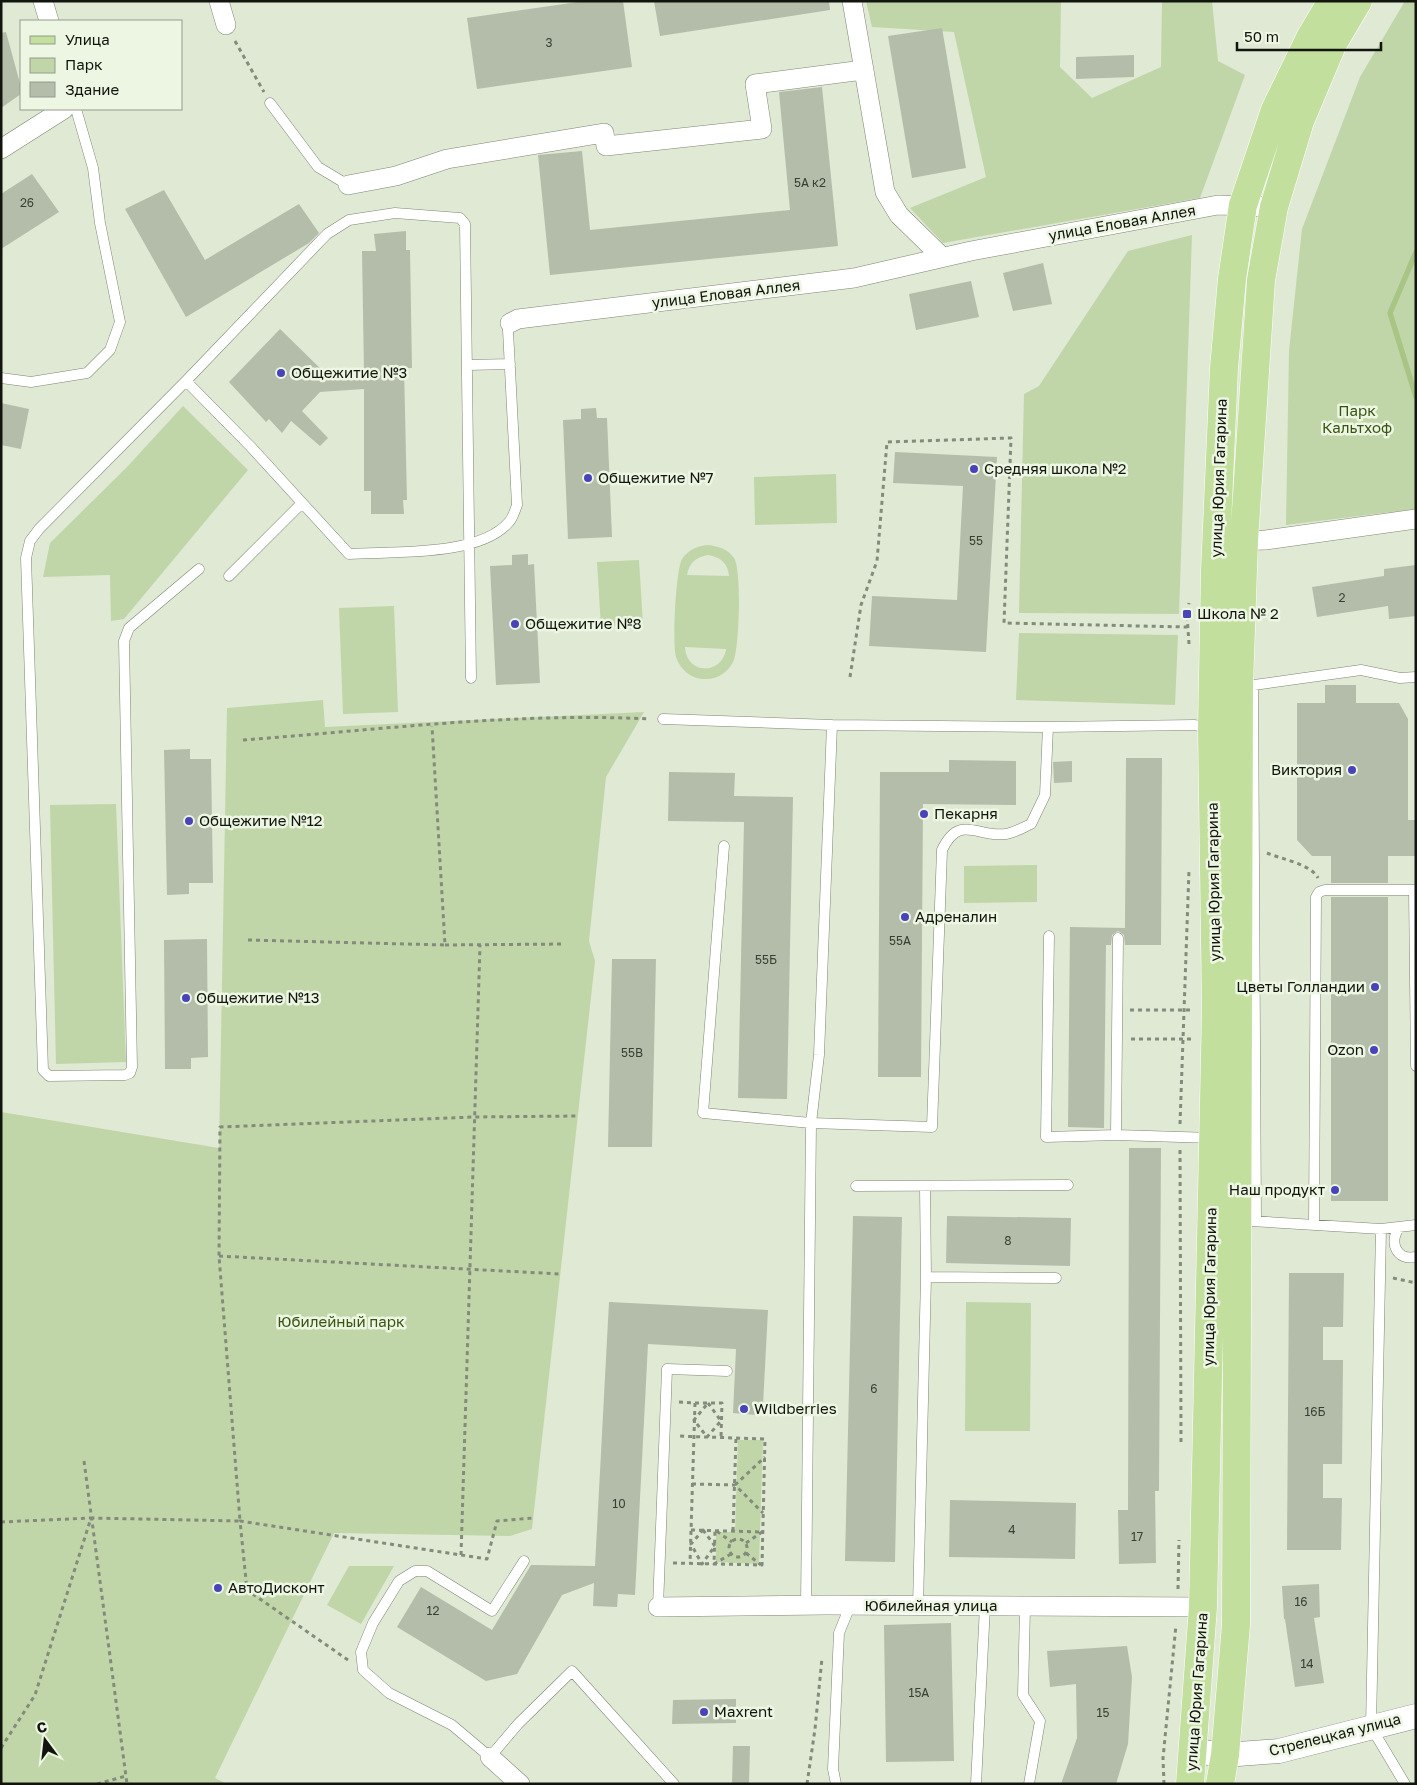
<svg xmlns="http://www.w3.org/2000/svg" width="1417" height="1785" font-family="'Golos Text',sans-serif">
	<rect width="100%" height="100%" fill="#dfe9d4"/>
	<!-- green -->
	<path fill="#c0d6a8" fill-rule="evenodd" d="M866,1H1061L1060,67L1092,98L1161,67L1162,1H1212L1218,61L1245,75L1200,198L943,243L910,208L986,177L954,32L872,27Z
		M1405,1H1416V509L1286,525L1289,351L1302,229L1360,77Z
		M1192,235L1179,614L1019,613L1024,394L1039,386L1128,251Z
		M183,406L248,470L124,619L111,621L110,575L43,577L50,543L127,467Z
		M836,474L837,523L755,525L754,477Z
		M708,545C718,546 728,549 734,558C742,570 739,646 734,660C729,672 717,680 704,679C691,679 680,669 676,657C672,644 676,569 682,559C688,550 697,546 708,545ZM708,555C721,557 728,564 729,576L687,575C689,563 696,557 708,555ZM685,647L726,649V650C721,676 686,674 685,647Z
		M639,560L643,625L601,627L597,562Z
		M394,606L398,712L343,714L339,608Z
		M1019,633L1178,635L1175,705L1016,700Z
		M323,700L325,727L644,712L606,777L589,941L595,961L532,1529L510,1536L334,1533L215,1778L227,1784H1V1112L219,1148L227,708Z
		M116,804L126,1062L56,1064L50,805Z
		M1037,865V902L964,903V866Z
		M966,1302L1031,1303L1030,1431H965Z
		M738,1440H763L759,1564L716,1562V1532H735Z
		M349,1566H394L361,1624L327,1605Z"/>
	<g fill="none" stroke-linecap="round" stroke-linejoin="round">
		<!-- stream -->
		<path stroke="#a8c586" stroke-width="5.5" d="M1416,252L1390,313L1416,397"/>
	</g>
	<!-- building -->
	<path fill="#b3bda9" d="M585,1H623L632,67L477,89L467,18Z
		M654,1H829L830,10L660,36Z
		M942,28L966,168L912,178L888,36Z
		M6,32L21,87V94L1,108V33Z
		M1134,55V77L1076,79V57Z
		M822,87L838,246L550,275L538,155L582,151L590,230L790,210L779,92Z
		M32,174L59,212L1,249V194Z
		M164,190L205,260L299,204L319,233L309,243L186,317L125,209Z
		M406,231V250H410L412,368H404L407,500H403L404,514H371V491H364V389L320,392L302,411L328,438L320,446L291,421L282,433L269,419L266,422L229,382L280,329L326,374L364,373L362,251H376L374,234Z
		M1043,263L1052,304L1013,311L1003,273Z
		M971,281L979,317L916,330L909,294Z
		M1,403L29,409L21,449L1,445Z
		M596,408L597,418H607L612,537L568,539L563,420L581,419V409Z
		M895,452L997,457L986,652L869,646L872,596L957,600L963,486L893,483Z
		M528,554V565L534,564L540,683L496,685L490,566L512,565V555Z
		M1416,565V616L1389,619L1388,606L1317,617L1312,587L1384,576V569Z
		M1325,685H1356V703H1399L1408,719V820H1416V856H1388V883H1331V856H1312L1297,840V703H1325Z
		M190,749V759H211L213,883H189V894L167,895L164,750Z
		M1126,758H1162L1161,945H1125L1124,935L1118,931L1112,935L1111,945H1106L1104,1128L1068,1127L1070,927L1125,928Z
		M949,760L1016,761V805L923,804L921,1077H878L880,772H949Z
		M1072,761V782L1054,783L1053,762Z
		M669,772L735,773L734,796L793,797L787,1099L738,1098L744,822L668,821Z
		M1331,897H1388V1201H1331Z
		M207,939L208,1057L191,1058V1069H165L164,940Z
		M612,959H656L652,1147H608Z
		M1129,1148H1161L1159,1491H1155L1156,1563L1119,1564L1118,1510H1128Z
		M853,1216L902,1217L895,1562L845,1561Z
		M947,1216L1071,1218L1070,1266L946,1263Z
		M1289,1273H1344L1343,1327H1323V1360H1343L1342,1464H1323V1498H1342L1341,1550H1287Z
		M609,1302L768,1310L763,1405L757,1404V1415L733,1413L736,1349L648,1344L635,1595L618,1594L617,1607L593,1606L594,1583L562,1595L517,1674L486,1681L397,1627L421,1587L492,1630L531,1565L595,1566Z
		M950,1500L1076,1503L1075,1559L949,1557Z
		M1319,1584L1320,1617L1314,1618L1324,1683L1295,1687L1285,1619H1284L1282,1586Z
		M951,1623L954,1761L886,1762L884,1625Z
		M1127,1646L1132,1677L1128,1744L1116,1784H1061L1077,1738L1076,1684L1050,1687L1047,1651Z
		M736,1699V1723L672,1724L673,1700Z
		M733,1746H750L749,1784H732Z"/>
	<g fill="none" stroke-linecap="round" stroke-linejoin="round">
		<defs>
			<path id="service" d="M270,103L318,167L348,185
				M468,365L510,364
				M1,378L31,382L87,373L110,350L120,322L100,223L93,168L76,109
				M186,381L251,447L349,554C393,551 479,557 509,522C513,518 515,510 517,505L508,330L510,323
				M199,569L129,628L124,641L132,1067L130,1073L125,1075L49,1076L43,1070L26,558L30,541L39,529L186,381L327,234L349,220L395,213L460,218L465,224L471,678
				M229,576L302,503
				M1247,686L1361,670L1400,678L1416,677
				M1253,687L1256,1221
				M663,719L832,725
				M724,846L703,1113L811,1123L819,1055L832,725L1048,727L1194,725L1211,728
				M1049,936L1046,1137L1116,1135
				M1118,938L1116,1135L1213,1138
				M856,1186L1068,1185
				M1251,1221L1381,1229L1416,1225
				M1314,1225L1316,897L1319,892L1325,890H1414L1416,1066
				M1399,1228C1389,1242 1396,1261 1416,1257
				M1381,1229L1371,1727L1405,1784
				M926,1277L1056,1278
				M524,1561L492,1611L427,1571H415L399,1581L373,1623L361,1652L363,1670L389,1693L452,1725L490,1757L518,1724L572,1671L674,1784
				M806,1605L811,1123L932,1127L942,850C960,813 977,838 1006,834C1014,833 1024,827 1031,824L1045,795L1048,727
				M918,1606L926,1277L925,1187
				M658,1607L667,1369L727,1371
				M1025,1607L1023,1695L1040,1721L1029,1784
				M836,1784L833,1769L839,1633L850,1606
				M976,1784L985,1606"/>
			<path id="minor" d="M43,1L49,21
				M219,1L226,25
				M852,1L885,192L899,215L942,257
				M1,149L64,109
				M348,185L396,176L447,159L604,133L606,146L762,129L755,84L863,70
				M510,323L518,319L854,278L971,251L1218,205L1274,207
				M1233,541L1266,540L1416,519
				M658,1607L826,1605L1203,1607
				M490,1757L520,1784"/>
			<path id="tertiary" d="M1194,1751L1225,1755L1279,1751L1416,1716"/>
			<path id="primary" d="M1190,1784L1203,1607L1216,1009L1212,728L1215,571L1224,368L1232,279L1243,205L1275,110L1310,38L1332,1
				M1220,1784L1225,1755L1236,1625L1239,686L1244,541L1261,280L1274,207L1300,121L1332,45L1358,1"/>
		</defs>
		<!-- service casing -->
		<use href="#service" stroke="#7d8673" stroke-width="11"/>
		<!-- minor casing -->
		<use href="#minor" stroke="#7d8673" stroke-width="20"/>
		<!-- tertiary casing -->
		<use href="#tertiary" stroke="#7d8673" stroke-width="25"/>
		<!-- primary casing -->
		<use href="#primary" stroke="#fff" stroke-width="29"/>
		<!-- path -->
		<path stroke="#848b7c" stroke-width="3" stroke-dasharray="4 4" stroke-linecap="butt" d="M235,41L264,92
			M1189,644L1187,614L1189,603
			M850,677L861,605L877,561L887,442L1011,438L1004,623L1187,627
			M243,740C378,730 515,712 650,719
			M1267,853C1281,859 1311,864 1318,878
			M248,940L445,945L432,726
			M445,945L564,944
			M1130,1010H1194
			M1131,1039H1192
			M1180,1124L1189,870
			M1180,1150L1181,1444
			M219,1256L560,1274
			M1393,1278L1416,1283
			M679,1402L695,1403L690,1563
			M695,1403H722L721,1437
			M708,1403L721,1421L707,1437L694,1420Z
			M84,1461L127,1784
			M692,1484L735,1485L763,1513
			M735,1485L765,1457
			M1,1522L91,1518
			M691,1530L763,1532
			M703,1530L715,1546L702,1564L691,1544Z
			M733,1531L736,1438
			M729 1548a9 9 0 1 1 18 0a9 9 0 1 1-18 0Z
			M746,1543L762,1532
			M746,1553L761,1565
			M731,1554L714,1564L715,1530L732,1542
			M461,1555L480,945
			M673,1563L762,1565L765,1439L677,1436
			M1178,1589L1179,1540
			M348,1660L247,1590L240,1521L487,1559L497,1521L533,1518
			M1,1748L35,1695L91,1518L240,1521L219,1256L220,1127L474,1117L577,1116
			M97,1784L126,1776
			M807,1784L815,1729L822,1658
			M1164,1784L1163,1758L1176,1625"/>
		<!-- service -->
		<use href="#service" stroke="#fff" stroke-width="10"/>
		<!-- minor -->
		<use href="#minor" stroke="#fff" stroke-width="19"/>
		<!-- tertiary -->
		<use href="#tertiary" stroke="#fff" stroke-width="24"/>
		<!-- primary -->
		<use href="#primary" stroke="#c3df9d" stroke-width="28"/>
	</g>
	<!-- markers -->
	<g fill="#4843b9" stroke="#ecf6e2" stroke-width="2">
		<circle cx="281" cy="373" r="5"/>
		<circle cx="974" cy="469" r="5"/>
		<circle cx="588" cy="478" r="5"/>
		<rect x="1182" y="609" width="10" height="10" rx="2.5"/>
		<circle cx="515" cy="624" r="5"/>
		<circle cx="1352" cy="770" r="5"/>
		<circle cx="924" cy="814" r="5"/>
		<circle cx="189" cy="821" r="5"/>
		<circle cx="905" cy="917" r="5"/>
		<circle cx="1375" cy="987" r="5"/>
		<circle cx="186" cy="998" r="5"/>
		<circle cx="1374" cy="1050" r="5"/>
		<circle cx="1335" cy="1190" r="5"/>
		<circle cx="744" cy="1409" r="5"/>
		<circle cx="218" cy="1588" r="5"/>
		<circle cx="704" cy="1712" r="5"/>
	</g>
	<g text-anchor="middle" stroke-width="5" stroke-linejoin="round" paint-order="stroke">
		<!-- number labels -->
		<g font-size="12" fill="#3a3f35">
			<text x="549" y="47">3</text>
			<text x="810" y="187">5А к2</text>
			<text x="27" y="207">26</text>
			<text x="976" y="545">55</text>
			<text x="1342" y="602">2</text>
			<text x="900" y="945">55А</text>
			<text x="766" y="964">55Б</text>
			<text x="632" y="1057">55В</text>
			<text x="1008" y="1245">8</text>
			<text x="874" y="1393">6</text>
			<text x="1315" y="1416">16Б</text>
			<text x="619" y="1508">10</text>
			<text x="1012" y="1534">4</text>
			<text x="1137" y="1541">17</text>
			<text x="1301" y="1606">16</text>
			<text x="433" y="1615">12</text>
			<text x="1307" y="1668">14</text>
			<text x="919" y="1697">15А</text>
			<text x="1103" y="1717">15</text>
		</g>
		<!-- street labels -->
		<g font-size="15" fill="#12150e" stroke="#ecf6e2">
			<text transform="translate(1122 223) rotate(-10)" y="5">улица Еловая Аллея</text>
			<text transform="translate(726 294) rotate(-7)" y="5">улица Еловая Аллея</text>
			<text transform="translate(1219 478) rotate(-88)" y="5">улица Юрия Гагарина</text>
			<text transform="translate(1214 882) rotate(-91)" y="5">улица Юрия Гагарина</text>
			<text transform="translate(1210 1287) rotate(-89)" y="5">улица Юрия Гагарина</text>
			<text x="931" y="1611">Юбилейная улица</text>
			<text transform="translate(1197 1692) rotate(-86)" y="5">улица Юрия Гагарина</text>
			<text transform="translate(1335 1735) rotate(-14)" y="5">Стрелецкая улица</text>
		</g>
		<!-- poi labels -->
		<g font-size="15" fill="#12150e" stroke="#ecf6e2" text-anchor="start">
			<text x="291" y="378">Общежитие №3</text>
			<text x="984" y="474">Средняя школа №2</text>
			<text x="598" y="483">Общежитие №7</text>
			<text x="1197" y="619">Школа № 2</text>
			<text x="525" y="629">Общежитие №8</text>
			<text x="1342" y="775" text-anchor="end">Виктория</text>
			<text x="934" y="819">Пекарня</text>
			<text x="199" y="826">Общежитие №12</text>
			<text x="915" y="922">Адреналин</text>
			<text x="1365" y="992" text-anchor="end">Цветы Голландии</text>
			<text x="196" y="1003">Общежитие №13</text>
			<text x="1364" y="1055" text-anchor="end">Ozon</text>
			<text x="1325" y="1195" text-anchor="end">Наш продукт</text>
			<text x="754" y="1414">Wildberries</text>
			<text x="228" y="1593">АвтоДисконт</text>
			<text x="714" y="1717">Maxrent</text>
		</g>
		<!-- park labels -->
		<g font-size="15" fill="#3a5311" stroke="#ecf6e2">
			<text x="1357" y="416">Парк<tspan x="1357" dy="17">Кальтхоф</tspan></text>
			<text x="341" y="1327">Юбилейный парк</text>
		</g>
	</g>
	<!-- border -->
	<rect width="1417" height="1785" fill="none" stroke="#12150e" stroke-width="5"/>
	<!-- legend -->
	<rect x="20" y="20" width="162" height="90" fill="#ecf6e2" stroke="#959c8d"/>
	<rect x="30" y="36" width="25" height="8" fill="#c3df9d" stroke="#959c8d"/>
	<text x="65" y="45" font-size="15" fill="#12150e">Улица</text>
	<rect x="30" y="58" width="25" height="15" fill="#c0d6a8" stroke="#959c8d"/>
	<text x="65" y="70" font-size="15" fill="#12150e">Парк</text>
	<rect x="30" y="82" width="25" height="15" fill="#b3bda9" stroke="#959c8d"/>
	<text x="65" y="95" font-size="15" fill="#12150e">Здание</text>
	<!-- north arrow -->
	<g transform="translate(45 1740) rotate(345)" stroke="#ecf6e2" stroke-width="4" paint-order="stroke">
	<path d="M0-4L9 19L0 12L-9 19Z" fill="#12150e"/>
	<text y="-8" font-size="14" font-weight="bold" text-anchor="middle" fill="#12150e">С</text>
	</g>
	<!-- scale -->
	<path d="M1237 42v8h144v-8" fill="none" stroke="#12150e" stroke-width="2.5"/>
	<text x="1244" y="42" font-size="15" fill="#12150e" stroke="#ecf6e2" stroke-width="4" paint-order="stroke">50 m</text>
</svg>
